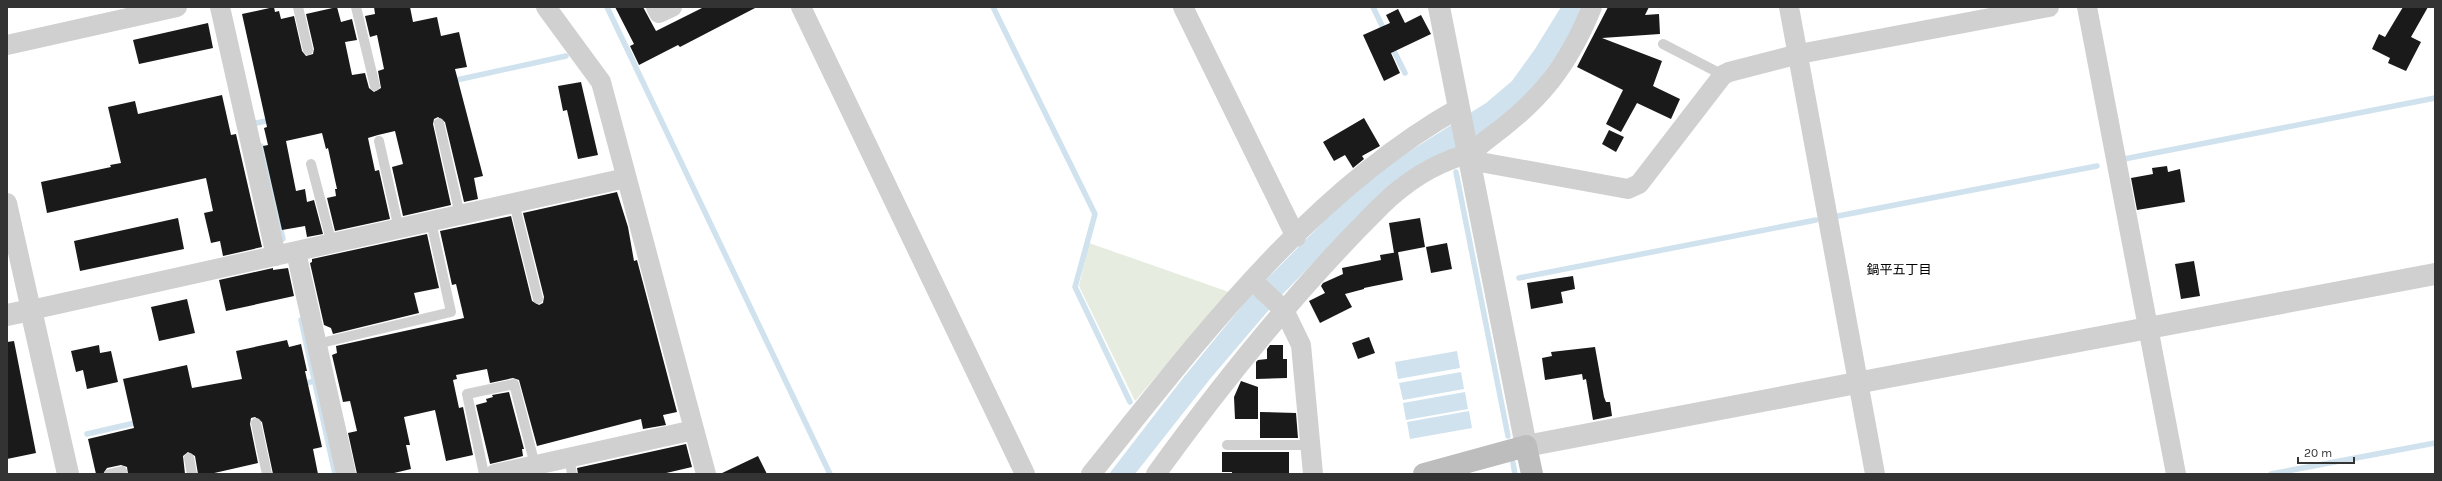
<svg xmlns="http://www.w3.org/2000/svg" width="2442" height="481" font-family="Karla,'Noto Sans JP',sans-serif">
	<rect width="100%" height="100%" fill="#fff"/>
	<!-- green -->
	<path fill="#e6ecdf" d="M1089,243L1229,292L1135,401L1079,286Z"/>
	<!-- water -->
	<path fill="#cfe2ee" d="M1561,7H1582L1566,43L1539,80L1517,104L1487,132L1379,195L1279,298L1210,379L1135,474H1109L1183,378L1251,295L1352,193L1391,163L1486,103L1512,81L1535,49Z
		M1457,351L1460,368L1398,379L1395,362Z
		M1461,372L1464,389L1403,400L1399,383Z
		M1465,392L1468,409L1406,420L1403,403Z
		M1469,411L1472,428L1410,439L1407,422Z"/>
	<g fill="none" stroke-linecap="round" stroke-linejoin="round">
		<!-- stream -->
		<path stroke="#cfe2ee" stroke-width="5.5" d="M607,7L830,474
			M993,7L1095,214L1075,287L1130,402
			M1373,7L1385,32
			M1391,45L1405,73
			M452,81L566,56
			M256,123L272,120
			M261,146L283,239
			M2124,159L2435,98
			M1456,172L1508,436
			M1838,216L2097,166
			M1519,278L1816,220
			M301,320L335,474
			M301,384L315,381
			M87,434L139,422
			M1513,463L1515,474
			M2271,474L2435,443"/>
	</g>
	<!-- building -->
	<path fill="#1a1a1a" d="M274,7L275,12L279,11L281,19L294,16L302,51L306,56L313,54L314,49L306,14L337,7L341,22L352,19L357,40L345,42L352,75L365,73L369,88L374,92L381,88L378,71L384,69L377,35L370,37L365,16L375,14L374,7H410L413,22L437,17L441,36L459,32L467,67L455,69L483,176L474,178L478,199L464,202L445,122L438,117L434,119L433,124L451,205L403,216L392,167L403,164L395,131L378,135L368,138L375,171L379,170L390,219L335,231L327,198L336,196L335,189H337L328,148L326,149L322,133L286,141L296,191L305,189L307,202L314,200L323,234L307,237L305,226L282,230L263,146L268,145L264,128L267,127L242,14Z
		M615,7H643L656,31L704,7H757L680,47L678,45L639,65L630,46L634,44Z
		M1608,7H1649L1645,15L1659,14L1660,34L1602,38L1662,61L1653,86L1680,99L1671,119L1637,103L1621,132L1606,124L1623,90L1577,67Z
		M2403,7H2428L2411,37L2421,42L2406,71L2388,63L2390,58L2372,49L2379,34L2385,37Z
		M1398,9L1405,23L1421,15L1431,34L1391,53L1400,73L1384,81L1363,35L1390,23L1386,15Z
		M208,23L213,48L139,64L133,40Z
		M581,82L598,155L578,159L567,110L563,111L558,86Z
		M222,95L231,135L236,134L262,247L223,256L220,241L211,243L204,213L213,211L206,178L47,213L41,182L111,167L110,165L121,163L108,107L135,101L138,114Z
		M1364,118L1380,146L1362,156L1364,159L1353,168L1345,155L1334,161L1323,142Z
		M1609,130L1624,137L1616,152L1602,144Z
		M2167,166L2168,172L2180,169L2185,202L2137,210L2131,178L2153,174L2152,168Z
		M617,192L628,227L634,261L637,260L677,412L663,415L666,425L643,429L641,419L537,446L519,380L513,378L490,383L487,369L456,375L457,379L453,380L459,408L463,407L473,455L446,461L435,410L404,417L410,445H406L411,469L390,474H357L348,433L357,431L350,401L343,402L332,355L337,353L336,346L464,318L456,284L452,285L440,231L511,216L532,301L539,305L543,303L544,297L523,213Z
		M178,218L184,249L80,271L74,241Z
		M1420,218L1425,247L1394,253L1389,223Z
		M427,234L439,288L414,293L419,313L333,334L331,328L324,325L310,263L312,262V259Z
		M1447,243L1452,269L1431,273L1426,247Z
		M1398,252L1403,280L1364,288V289L1345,294L1352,307L1320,323L1309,301L1325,293L1321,286L1323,283L1343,274L1342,268L1381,260L1380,255Z
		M2194,261L2200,296L2181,299L2175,264Z
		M273,268V270L288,268L294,296L226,311L219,280Z
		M1573,276L1575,289L1561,292L1563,303L1531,309L1527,283Z
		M187,299L195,333L159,341L151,307Z
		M1369,337L1375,353L1358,359L1352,343Z
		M287,340L289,347L301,344L307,371H305L322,447L313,449L318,474H273L262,422L255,417L251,418L250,424L258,463L210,474H198L195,456L188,452L183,456L185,474H128L127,467L121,465L107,468L103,474H96L88,439L134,428L123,379L187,365L192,388L242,379L236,351Z
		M14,341L36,453L7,459V342Z
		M99,345L100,353L111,351L118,382L87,389L83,370L76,372L71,351Z
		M1270,345H1283V359H1287V378L1256,379V362L1258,360L1267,359V349Z
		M1595,347L1604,397L1606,402H1610L1612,416L1593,420L1586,379L1583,380L1582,374L1545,380L1542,358L1552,356L1551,352Z
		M1241,381L1258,387V419H1235L1234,397Z
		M509,392L524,449H522L523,456L490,464L476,405L487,402L486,399L493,397L492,395Z
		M1260,412L1296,413L1298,438H1260Z
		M686,444L692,467L662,474H578L577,468Z
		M1222,452H1289V473L1232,474V472H1222Z
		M758,456L767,474H720Z"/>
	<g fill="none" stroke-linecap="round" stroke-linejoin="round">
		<!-- service -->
		<path stroke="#d0d0d0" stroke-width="10" d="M298,7L308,50
			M356,7L375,86
			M1663,44L1723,75
			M439,123L460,215
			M379,141L399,229
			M311,164L332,244
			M514,203L538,299
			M317,344L451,312L431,222
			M256,423L267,474
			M1227,445H1310
			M569,457L572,474
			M189,458L192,474
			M109,474L122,471
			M484,474L467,394L514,384L535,465"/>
		<!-- minor -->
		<path stroke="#d0d0d0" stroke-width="20" d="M220,7L276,256
			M546,7L601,82L706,474
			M656,7L659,13L672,7
			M801,7L1025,474
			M1183,7L1296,237
			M1789,7L1875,474
			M2087,7L2176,474
			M7,45L177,7
			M1469,160L1628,189L1639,184L1723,75L1729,72L1799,54L2049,7
			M7,203L31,310L626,178
			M296,252L346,474
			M1253,281L1284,310L1301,345L1313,474
			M495,474L694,430
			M1091,474C1198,341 1308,193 1459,108
			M1156,474C1222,383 1293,294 1373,214C1394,192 1421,171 1450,160C1455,157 1463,157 1468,154C1476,150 1482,143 1489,138C1540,101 1568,66 1592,7"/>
		<!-- tertiary -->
		<path stroke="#d0d0d0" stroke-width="22" d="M1439,7L1526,446C1829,389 2132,329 2435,274
			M7,315L31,310L68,474"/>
		<!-- secondary -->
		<path stroke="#bdbdbd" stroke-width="22" d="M1424,474L1526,446L1532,474"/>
	</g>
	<g text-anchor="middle" stroke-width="4" stroke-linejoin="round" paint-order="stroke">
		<!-- neighbourhood labels -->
		<g font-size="13" fill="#000" stroke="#fff">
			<text x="1899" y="274">鍋平五丁目</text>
		</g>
	</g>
	<!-- border -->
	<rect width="2442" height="481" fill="none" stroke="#333333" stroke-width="16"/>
	<!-- scale -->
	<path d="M2298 457v6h56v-6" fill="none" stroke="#333333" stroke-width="2"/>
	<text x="2304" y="457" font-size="12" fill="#333333" stroke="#ffffff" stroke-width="3" paint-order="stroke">20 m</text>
</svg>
